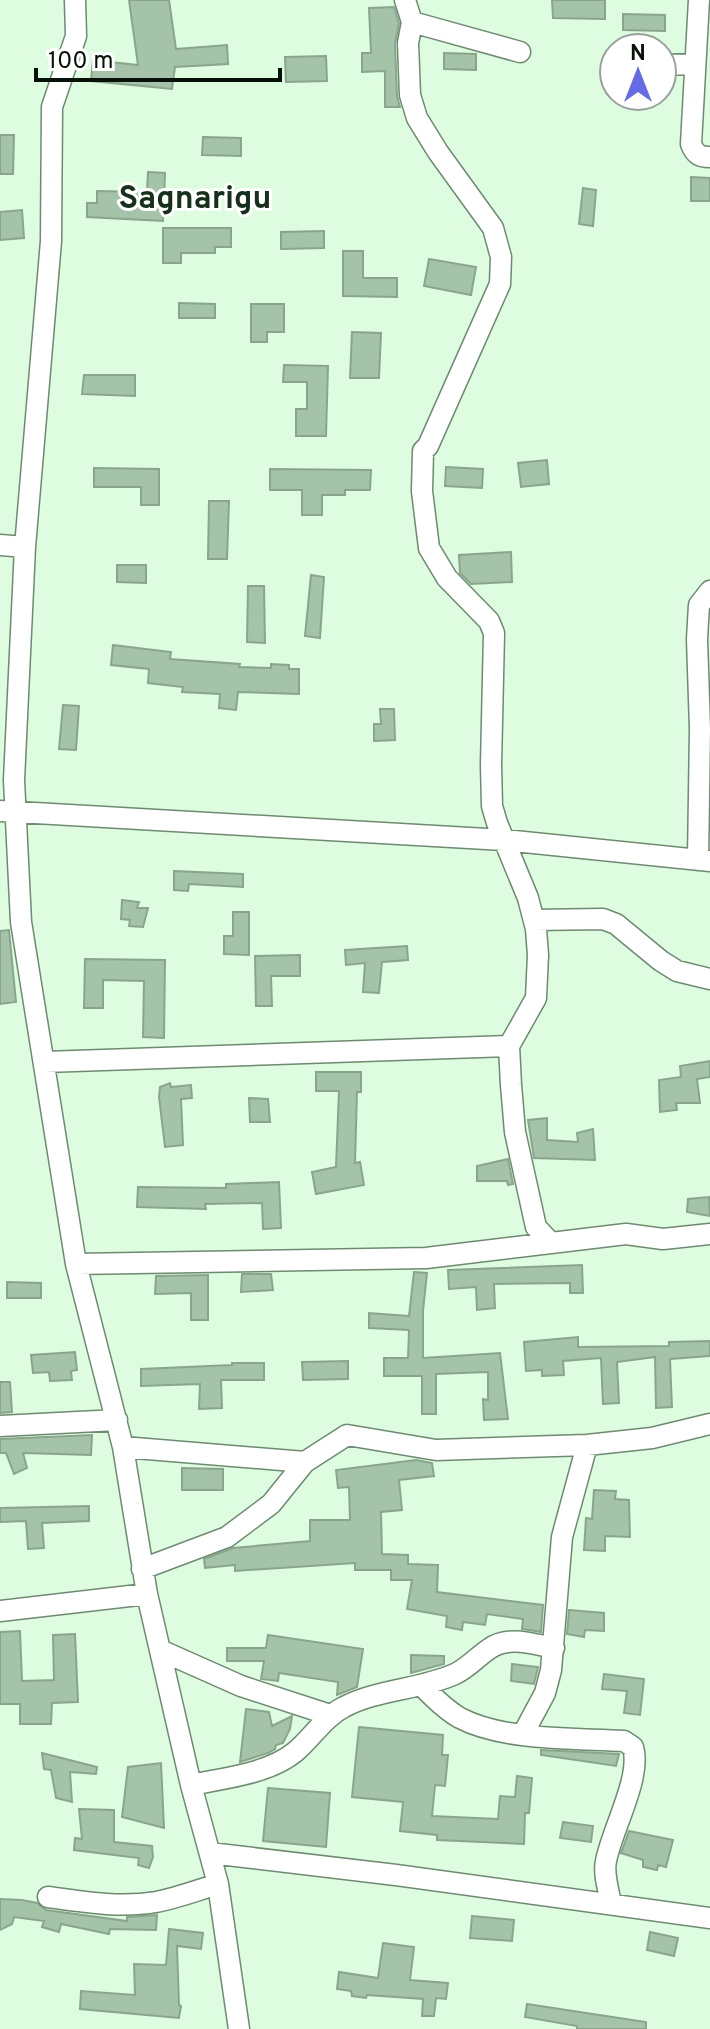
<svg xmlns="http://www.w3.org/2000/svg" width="710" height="2029" font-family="Overpass,sans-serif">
	<rect width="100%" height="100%" fill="#ddfce0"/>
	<!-- building -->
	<path fill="#a5c3a8" stroke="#89a68c" stroke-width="2" d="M129,0H169L176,49L227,45L228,64L175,67L172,89L91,81L93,60L138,65Z
		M552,0H605V19L553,18Z
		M394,7L399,23L395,44L397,96L400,107H385V71L362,72V53H371L369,8Z
		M623,14L665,15V31L623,30Z
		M444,53L476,54V70L444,69Z
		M326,56L327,81L286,82L285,57Z
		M0,135H14L13,174H0Z
		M203,137L241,138V156L202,155Z
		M148,172L165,173L163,221L87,217V203H97V191L147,192Z
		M691,177L710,178V201H691Z
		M583,188L596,190L593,226L579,224Z
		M22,210L24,238L0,240V212Z
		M163,228H231V247H215V253H181V263H163Z
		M324,231V248L281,249V232Z
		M343,251H363V278H397V297L343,296Z
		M429,259L476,267L471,295L424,286Z
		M179,303L215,304V318H179Z
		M251,304H284V332H267V342H251Z
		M352,332L381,333L379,378H350Z
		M284,365L328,366L326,436H296V409H307V382H283Z
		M84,375H135V396L82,394Z
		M547,460L549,484L521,487L518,463Z
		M446,467L483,469L482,488L445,486Z
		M94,468L159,469V505H141V487H94Z
		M270,469L371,470L370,490H345V495H322V515H302V490H270Z
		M209,501H229L227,559H208Z
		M511,552L512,582L471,584L460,573L459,555Z
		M117,565H146V583L117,582Z
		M311,575L324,577L320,638L305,636Z
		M248,586H264L265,643L247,642Z
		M113,645L171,652L170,659L240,664L239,667L271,668V664L289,665V669H299V694L238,692L236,710L219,708L220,694L182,692L183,687L148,683L149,669L111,665Z
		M63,705L79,706L76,750L59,749Z
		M380,709H394L395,740L374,741V724H381Z
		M174,871L243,874V887L189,884L188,891L174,890Z
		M122,900L139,902L137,908H148L143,927L129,926L130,920L121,919Z
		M233,912H249V955L224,954V936H233Z
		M9,930L16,1002L0,1004V931Z
		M407,946L408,960L382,962L379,993L363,992L365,963L346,965L345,950Z
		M300,955V976H271L272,1006H256L255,956Z
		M85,959L165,960L164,1038L143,1037L144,981L103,980V1008H84Z
		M710,1061V1077L697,1079L700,1103H676L677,1110L660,1112L659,1080L681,1077L680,1066Z
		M316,1072H361V1092H357L355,1163L360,1162L364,1185L316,1194L312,1172L336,1167L339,1091H316Z
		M170,1083L171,1087L191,1085L192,1098L181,1099L183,1145L165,1147L159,1097L160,1087Z
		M249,1098L268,1099L270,1122H250Z
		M547,1118V1140L578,1142L577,1133L593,1129L595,1160L534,1158L528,1120Z
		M508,1159L513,1184L508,1185L507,1181H477V1166Z
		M279,1182L281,1228L263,1229L262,1203L205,1204L206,1209L137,1207L138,1187L226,1188V1184Z
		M709,1197L710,1216L687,1212L688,1199Z
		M582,1265L583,1293H570V1283L494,1284L495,1308L477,1310L476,1287L449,1289L448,1270Z
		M414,1272L427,1273L423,1311V1358L500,1353L508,1419L484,1420L483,1399L488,1400V1372L436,1374V1414H422V1376H384V1358H408L409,1330L369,1328V1313L409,1316Z
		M242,1274H271L273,1290L241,1292Z
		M208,1275V1320H191V1293L155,1294L156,1276Z
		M7,1282L41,1283V1298H7Z
		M578,1337V1347L669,1346V1342L710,1341V1356L670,1359L672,1407L656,1408L655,1357L617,1362L619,1403L603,1404L601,1358L563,1361L564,1375L542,1376V1370L526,1371L524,1342Z
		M75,1352L77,1370L71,1371L72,1380L50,1381L49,1372L33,1373L31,1355Z
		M348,1361V1379L303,1380L302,1362Z
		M232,1363H264V1380H221L222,1408L199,1409L200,1384L141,1386V1369L232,1365Z
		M0,1382H10L12,1412L0,1413Z
		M92,1435L91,1455L23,1453L27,1468L14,1474L6,1453H0V1439Z
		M416,1460L432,1463L434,1476L399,1480L402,1510L381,1512L382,1554L408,1555V1564L438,1565L437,1592L543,1605L541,1632L522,1629L523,1619L487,1614L485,1625L463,1622L462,1630L446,1627L447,1616L407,1609L412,1580H391V1570H355V1563L235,1571V1565L205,1568L204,1559L233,1548L310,1541V1520H350L349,1487L338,1488L336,1470Z
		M182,1468L223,1469V1490H182Z
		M594,1490L616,1491L615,1499L629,1500L630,1537L605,1536V1551L584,1550L586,1518L592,1519Z
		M89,1506V1521L42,1523L44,1548L28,1549L26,1521L0,1522V1508Z
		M569,1610L604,1613V1631L585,1630L584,1637L567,1634Z
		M20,1631L22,1681L54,1680L53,1635L75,1634L78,1702L52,1703L51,1724H20V1704H0V1632Z
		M268,1635L363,1649L357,1687L337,1695L338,1682L279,1673L278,1681L261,1679L264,1661H227V1648H266Z
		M411,1655L444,1656V1664L411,1673Z
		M512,1664L538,1667L534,1684L511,1681Z
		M604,1674L644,1679L640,1715L624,1713L627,1691L602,1689Z
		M246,1709L269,1712L272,1726L292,1716L290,1729L283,1743L276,1745L275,1749L268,1753L240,1762Z
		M359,1727L443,1735L442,1755H448L445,1786L435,1785L432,1816L498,1819L500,1796L515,1797L517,1776L532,1778L529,1813H525L524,1844L437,1840V1835L400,1831L403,1802L352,1797Z
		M541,1750L562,1751L619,1754L616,1766L541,1755Z
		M42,1753L97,1767L96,1774L70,1772L72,1802L56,1798L51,1770L44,1769Z
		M161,1763L164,1828L122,1817L128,1767Z
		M268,1788L330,1793L326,1847L263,1841Z
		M79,1809L114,1810V1842L152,1846L153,1857L149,1868L138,1865L139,1858L74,1850L75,1838L82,1839Z
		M563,1822L593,1826L591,1842L560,1838Z
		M629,1831L673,1840L666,1867L658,1865L657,1870L643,1867V1860L621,1853Z
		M0,1899L22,1900L37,1903L46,1910L127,1921V1917L157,1915L156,1930L110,1929L109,1934L61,1924L59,1932L42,1927L44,1921L14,1917L12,1924L0,1930Z
		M472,1916L514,1920L512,1941L470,1938Z
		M169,1929L203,1933L201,1949L177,1946L179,2005L181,2006L179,2018L80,2009L81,1991L135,1995L134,1964L166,1965Z
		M650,1932L678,1938L674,1956L647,1950Z
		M383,1943L414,1947L410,1980L448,1983L446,1999L436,1998L434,2016H422L423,1999L367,1995L366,1998L352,1996L351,1991L337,1989L339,1972L378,1978Z
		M527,2004L646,2022V2029H577V2026L525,2017Z"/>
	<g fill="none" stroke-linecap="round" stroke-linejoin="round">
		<defs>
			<path id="minor" d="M75,0L76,36L52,107L51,241L25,547L14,780L21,922L76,1264L123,1447L147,1594L191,1785L218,1884L239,2029
				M405,0L412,22L408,43L410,95L417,118L438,152L493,228L501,257L500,284L428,446L423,451L422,491L429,548L447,578L489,621L494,633L491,765L492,806L497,823L528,898L536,929L538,955L536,998L509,1046L511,1085L515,1132L536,1227L551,1243
				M699,0L691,144C695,154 699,157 710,157
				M412,22L520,52
				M613,65H614
				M662,65L695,64
				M0,545L25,547
				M0,811L504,840L710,861
				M698,860L700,729L697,639L699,605L710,591
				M534,920L603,919L616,924L661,961L677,971L710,979
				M45,1062L509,1046
				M76,1264L426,1258L626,1234L663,1239L710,1234
				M0,1426L117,1420
				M123,1447L305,1462
				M142,1569L227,1537L271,1504L305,1462L347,1435L436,1450L587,1445L652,1438L710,1424
				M0,1611L147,1594
				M160,1650L241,1686L330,1715
				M422,1686C434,1698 446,1710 460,1718C504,1741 575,1738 624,1741L633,1747C642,1777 612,1829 606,1861C603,1874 609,1891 611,1904
				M523,1734L545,1693L551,1670L562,1537L587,1445
				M191,1785C224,1778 268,1774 295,1752C312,1738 324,1717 344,1707C378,1689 419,1690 455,1674C468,1668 477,1657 489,1649C508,1635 533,1644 554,1648
				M210,1853L396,1875L710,1918
				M48,1897C84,1902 120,1908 156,1902C177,1898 198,1890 218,1884"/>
		</defs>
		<!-- minor casing -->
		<use href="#minor" stroke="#6e8a71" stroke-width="23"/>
		<!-- minor -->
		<use href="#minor" stroke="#fff" stroke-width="20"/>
	</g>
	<g text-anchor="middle" stroke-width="6" stroke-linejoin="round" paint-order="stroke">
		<!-- district labels -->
		<g font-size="32" font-weight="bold" fill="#17301b" stroke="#fff">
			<text x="195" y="208">Sagnarigu</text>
		</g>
	</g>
	<!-- north arrow -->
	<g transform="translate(638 72)"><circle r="38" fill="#ffffff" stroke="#9ca09c" stroke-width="2"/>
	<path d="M0-6L14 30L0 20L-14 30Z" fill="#656ce5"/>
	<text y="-12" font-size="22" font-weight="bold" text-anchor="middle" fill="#071108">N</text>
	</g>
	<!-- scale -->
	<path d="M36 68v12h244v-12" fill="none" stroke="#071108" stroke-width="4"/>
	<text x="48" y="68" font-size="24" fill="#071108" stroke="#ffffff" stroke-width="6" paint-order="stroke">100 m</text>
</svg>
